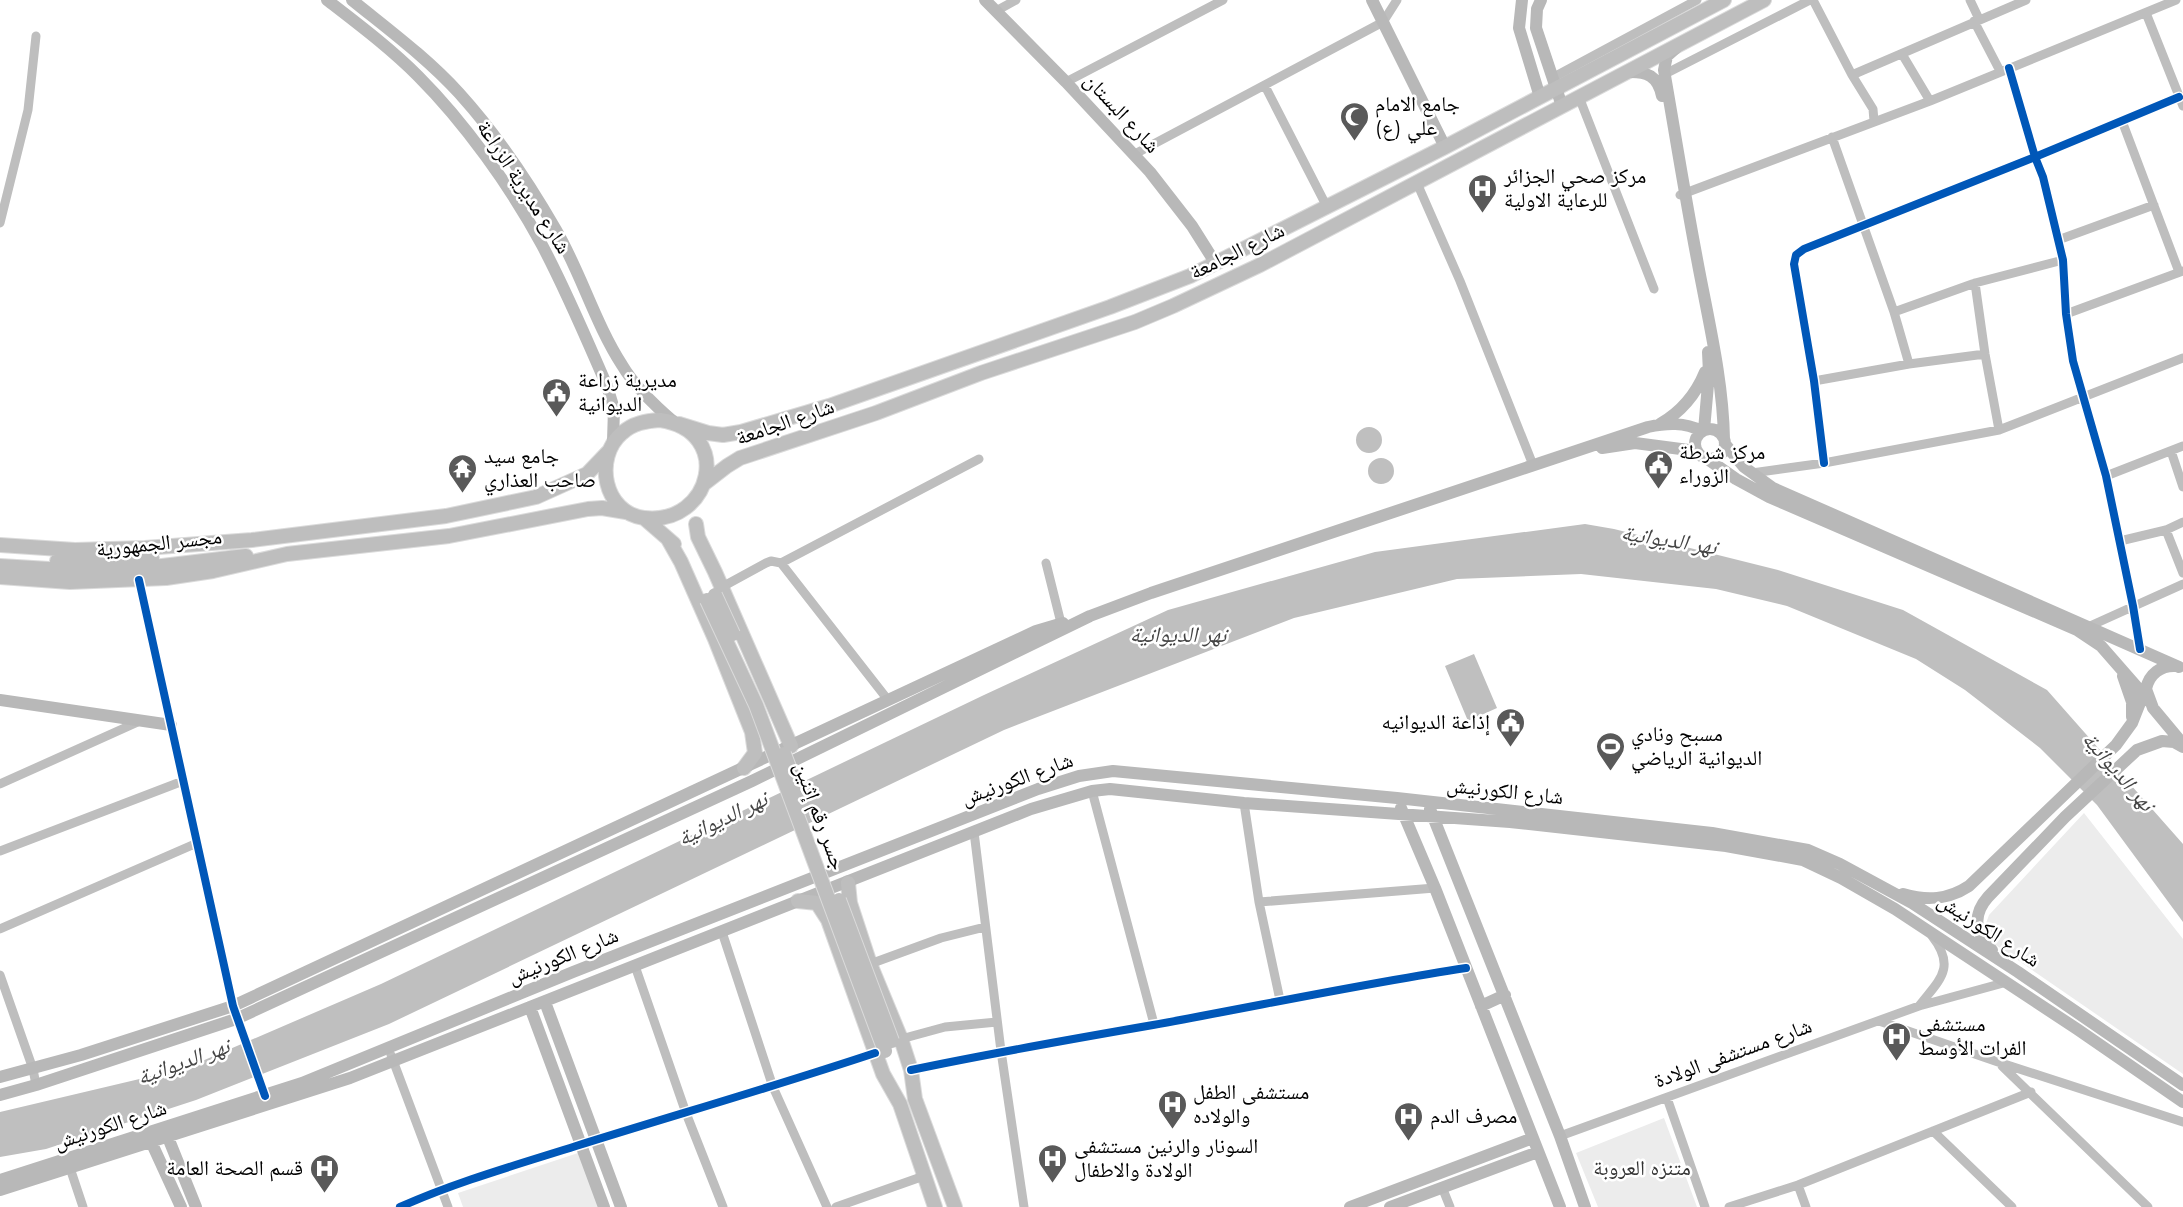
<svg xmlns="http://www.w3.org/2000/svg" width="2183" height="1207" font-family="Montserrat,'Noto Naskh Arabic',sans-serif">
	<rect width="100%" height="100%" fill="#fff"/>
	<!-- green -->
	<path fill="#ececec" d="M2084,813L2183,939V1074L1987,939L1984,929L1989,915Z
		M1664,1118L1697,1207H1598L1576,1153Z
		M581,1152L604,1207H463L458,1193Z"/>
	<!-- water -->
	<path fill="#bfbfbf" d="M1356 440a13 13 0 1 1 26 0a13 13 0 1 1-26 0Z
		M1368 471a13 13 0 1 1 26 0a13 13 0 1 1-26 0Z
		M1585,524L1614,529L1778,570L1903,610L2047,690L2183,844V922L2097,805L2040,748L1965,690L1916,659L1787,606L1716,589L1581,574L1457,579L1294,618L1004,730L389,1024L196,1100L46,1149L0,1157V1112L186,1068L381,984L984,695L1168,610L1375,552Z
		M1474,654L1497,708L1468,721L1445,666Z"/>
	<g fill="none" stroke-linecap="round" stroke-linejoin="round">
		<defs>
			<path id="primary" d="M660,420C735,431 712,526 644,518C604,513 593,458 622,433C633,423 646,421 660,420Z
				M679,424L708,433L723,435L741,432L829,406L1110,307L1190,276L1445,147L1724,0
				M705,483L727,466L740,458L876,413L981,373L1135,322L1173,306L1260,265L1764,0
				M644,518L674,544
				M696,524L698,537L715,572L791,746
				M668,539L681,562L715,639L752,732L755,753L744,768
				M0,545L75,550L145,548L252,540L446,516L536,497L587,474L608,452
				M57,561H106L152,558
				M0,566L66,570L120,571L246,556
				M0,577L70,582L166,578L213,571L287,554L449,536L588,509L602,508L626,512
				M848,883L850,903L870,964L901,1039L911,1070L915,1099L955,1207
				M798,901L817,903L828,920L883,1074L900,1104L935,1207"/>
		</defs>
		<!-- primary casing -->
		<use href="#primary" stroke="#dbdbdb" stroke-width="16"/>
		<!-- street -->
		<path stroke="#bebebe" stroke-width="9" d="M1813,0L1852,75L1873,109L1874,121
			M1970,0L1979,19
			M996,11L1016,0
			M2146,13L2183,106
			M1974,21L2000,71
			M1902,54L1930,101
			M2009,68L2035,157L2043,177L2063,260L2066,314L2073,361L2106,476L2133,606L2140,649
			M1665,74L1810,0
			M1852,75L2026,0
			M1552,78L1697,0
			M1066,82L1223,0
			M1265,86L1327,207
			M1579,97L1654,289
			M2122,121L2179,272
			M1832,137L1894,312L1909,364
			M1133,155L1383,22L1397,0
			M1417,183L1460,281L1533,465
			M1680,195L1930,101L2176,0
			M0,223L28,110L36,36
			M2058,240L2154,205
			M1975,283L1985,354L1999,430
			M1894,312L1975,283L2063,260
			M2066,314L2183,271
			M1814,381L1909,364L1985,354
			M2171,451L2183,487
			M1824,463L1814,381L1794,264L1796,255L1804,249L2035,157L2179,97
			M1752,473L1824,463L1999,430L2183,358
			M2106,476L2183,446
			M2166,530L2183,573
			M2120,541L2166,530L2183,522
			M781,563L979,459
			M1046,563L1061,623
			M139,580L233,1006L265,1096
			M722,587L766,563L771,561L781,563L888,700
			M2090,626L2183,584
			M0,784L140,721
			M1092,791L1154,1024
			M1244,803L1259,902L1280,1000
			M974,832L1001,1051L1024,1207
			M0,851L183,781
			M1259,902L1435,888
			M0,929L197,843
			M722,932L773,1087L827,1207
			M870,964L941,938L985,927
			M635,966L686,1113L723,1207
			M0,975L33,1069L36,1085
			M1919,1006C1939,980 1957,968 1932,936
			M1879,1021L1998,1062L2183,1122
			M901,1039L945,1027L997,1022
			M391,1055L448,1207
			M2002,1066L2148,1207
			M911,1070C992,1053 1072,1039 1153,1025C1258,1006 1361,984 1466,968
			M1667,1098L1705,1207
			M1933,1131L2012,1207
			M1560,1136L1919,1006L2007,982
			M70,1168L83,1207
			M1798,1185L1806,1207
			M1442,1187L1450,1207
			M400,1207C456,1182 516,1165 576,1146C675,1115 776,1086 875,1053
			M836,1207L924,1176
			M1729,1207L1798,1185L2031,1092"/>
		<!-- secondary -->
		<path stroke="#b8b8b8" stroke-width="12" d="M327,0C358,24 390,48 418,76C464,122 511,187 542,245C566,290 586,338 607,386L614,409L613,441
			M352,0C389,30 427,58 459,93C497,135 528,181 556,230C581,273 595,323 622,365C635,387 654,405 674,422
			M985,0L1066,82L1150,172L1192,226L1216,264
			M1372,0L1445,147
			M1522,0L1519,28L1540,97
			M1541,0L1537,9L1536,28L1562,106
			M1676,48L1667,56L1664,70C1675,133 1685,196 1697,259C1708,319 1723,379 1724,439
			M1627,72C1647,71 1658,76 1662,96
			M1660,424C1681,412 1696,394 1705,372
			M1695 444a15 15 0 1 1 30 0a15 15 0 1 1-30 0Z
			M1704,430L1709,373L1708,352
			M1725,444L1744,467L1773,488L2179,667
			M1602,448L1635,443L1696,451
			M1709,460L1736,479L1769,497L2077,630L2101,646L2150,702
			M2176,666C2161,665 2149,674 2146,689L2153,708L2183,744
			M2123,676L2132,702V717
			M0,700L171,725
			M1401,808L1435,888L1560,1207
			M1430,809L1560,1136L1585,1207
			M1903,894C1927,901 1948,900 1969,886L2116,745L2132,723L2147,685
			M1992,950C1975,934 1972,915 1988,897L2065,817L2137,750L2162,741L2174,742L2183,747
			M545,1002L621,1207
			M1481,1006L1505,995
			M530,1007L604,1207
			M0,1077L81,1055L233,1006L1036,631L1063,623
			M0,1095L36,1085L236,1019L752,781L1090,616L1151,593L1648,427C1667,423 1684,422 1702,431
			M165,1130L196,1207
			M148,1135L181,1207
			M0,1180L302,1083L573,972L1038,789L1079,776L1113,771L1397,798L1712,833L1808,850L1840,864L1912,903L2018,972L2183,1085
			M0,1190L350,1078L1031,809L1092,791L1110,789L1244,803L1510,822L1726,846L1803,860L1841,878L1895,909L2077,1029L2183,1102
			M1350,1207L1533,1138
			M1390,1207L1538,1152"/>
		<!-- primary -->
		<use href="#primary" stroke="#bebebe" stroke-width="14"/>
		<defs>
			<path id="primary-bridge" d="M715,595L733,634
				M707,600L756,705L885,1051
				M784,754L802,801
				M839,900L892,1041"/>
		</defs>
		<!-- primary-bridge casing -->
		<use href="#primary-bridge" stroke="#dbdbdb" stroke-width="16" stroke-linecap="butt"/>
		<!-- primary-bridge -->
		<use href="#primary-bridge" stroke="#bebebe" stroke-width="14"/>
		<defs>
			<path id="cycleway" d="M2009,68L2035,157L2043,177L2063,260L2066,314L2073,361L2106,476L2133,606L2140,649
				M1824,463L1814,381L1794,264L1796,255L1804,249L2035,157L2179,97
				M139,580L233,1006L265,1096
				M911,1070C992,1053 1072,1039 1153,1025C1258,1006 1361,984 1466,968
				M400,1207C456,1182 516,1165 576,1146C675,1115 776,1086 875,1053"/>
		</defs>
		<!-- cycleway casing -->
		<use href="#cycleway" stroke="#fff" stroke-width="11"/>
		<!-- cycleway -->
		<use href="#cycleway" stroke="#0057b8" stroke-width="8"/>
	</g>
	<!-- icons -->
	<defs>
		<symbol id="mosque-pin" viewBox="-11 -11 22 30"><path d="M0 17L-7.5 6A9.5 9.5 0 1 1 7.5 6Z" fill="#595959" stroke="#fff"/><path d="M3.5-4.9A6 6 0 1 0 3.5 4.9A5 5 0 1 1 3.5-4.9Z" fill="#fff"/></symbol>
		<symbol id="hospital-pin" viewBox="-11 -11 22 30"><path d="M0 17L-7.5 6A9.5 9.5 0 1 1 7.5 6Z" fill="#595959" stroke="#fff"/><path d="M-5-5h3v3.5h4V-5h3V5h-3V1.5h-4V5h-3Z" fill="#fff"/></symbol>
		<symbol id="civic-pin" viewBox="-11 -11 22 30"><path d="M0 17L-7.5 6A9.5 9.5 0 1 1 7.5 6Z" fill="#595959" stroke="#fff"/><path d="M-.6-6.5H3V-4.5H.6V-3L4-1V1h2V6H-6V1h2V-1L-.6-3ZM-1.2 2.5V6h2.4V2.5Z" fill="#fff"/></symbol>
		<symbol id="temple-pin" viewBox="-11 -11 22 30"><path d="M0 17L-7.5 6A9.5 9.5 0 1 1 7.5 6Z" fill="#595959" stroke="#fff"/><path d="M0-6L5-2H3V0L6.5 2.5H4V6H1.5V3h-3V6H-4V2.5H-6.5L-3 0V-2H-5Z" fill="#fff"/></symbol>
		<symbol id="stadium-pin" viewBox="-11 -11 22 30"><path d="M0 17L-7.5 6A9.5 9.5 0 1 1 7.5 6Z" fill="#595959" stroke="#fff"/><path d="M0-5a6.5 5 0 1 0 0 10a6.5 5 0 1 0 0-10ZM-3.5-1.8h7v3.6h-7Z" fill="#fff"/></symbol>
	</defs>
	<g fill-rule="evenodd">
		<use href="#mosque-pin" x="1338" y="100" width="33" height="45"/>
		<use href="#hospital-pin" x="1466" y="172" width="33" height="45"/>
		<use href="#civic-pin" x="540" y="376" width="33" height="45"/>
		<use href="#civic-pin" x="1642" y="448" width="33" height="45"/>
		<use href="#temple-pin" x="446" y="452" width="33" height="45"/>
		<use href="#civic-pin" x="1494" y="706" width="33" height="45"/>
		<use href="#stadium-pin" x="1594" y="730" width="33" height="45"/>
		<use href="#hospital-pin" x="1880" y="1020" width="33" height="45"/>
		<use href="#hospital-pin" x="1156" y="1088" width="33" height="45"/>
		<use href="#hospital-pin" x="1392" y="1100" width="33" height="45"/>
		<use href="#hospital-pin" x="1036" y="1142" width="33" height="45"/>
		<use href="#hospital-pin" x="308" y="1152" width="33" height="45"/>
	</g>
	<g text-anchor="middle" stroke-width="5" stroke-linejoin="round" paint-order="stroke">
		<!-- poi labels -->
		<g font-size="21" fill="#000" stroke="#fff" text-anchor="start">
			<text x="1375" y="111">جامع الامام<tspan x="1375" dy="24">علي (ع)</tspan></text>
			<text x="1504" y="183">مركز صحي الجزائر<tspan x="1504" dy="24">للرعاية الاولية</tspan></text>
			<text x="578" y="387">مديرية زراعة<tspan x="578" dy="24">الديوانية</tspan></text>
			<text x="1679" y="459">مركز شرطة<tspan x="1679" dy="24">الزوراء</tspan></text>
			<text x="484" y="463">جامع سيد<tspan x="484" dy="24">صاحب العذاري</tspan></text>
			<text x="1490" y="729" text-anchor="end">إذاعة الديوانيه</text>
			<text x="1631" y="741">مسبح ونادي<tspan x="1631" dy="24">الديوانية الرياضي</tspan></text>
			<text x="1918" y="1031">مستشفى<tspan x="1918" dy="24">الفرات الأوسط</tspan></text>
			<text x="1193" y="1099">مستشفى الطفل<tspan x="1193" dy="24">والولاده</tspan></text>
			<text x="1430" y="1123">مصرف الدم</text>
			<text x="1074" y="1153">السونار والرنين مستشفى<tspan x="1074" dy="24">الولادة والاطفال</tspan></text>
			<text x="303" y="1175" text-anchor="end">قسم الصحة العامة</text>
		</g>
		<!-- street labels -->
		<g font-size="21" fill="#000" stroke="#fff">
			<text transform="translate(1122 113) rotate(47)" y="7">شارع البستان</text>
			<text transform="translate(524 187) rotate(57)" y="7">شارع مديرية الزراعة</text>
			<text transform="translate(1237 251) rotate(-26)" y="7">شارع الجامعة</text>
			<text transform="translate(785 422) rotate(-19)" y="7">شارع الجامعة</text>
			<text transform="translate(159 543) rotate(-6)" y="7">مجسر الجمهورية</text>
			<text transform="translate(1017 779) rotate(-20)" y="7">شارع الكورنيش</text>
			<text transform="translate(1505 791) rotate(6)" y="7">شارع الكورنيش</text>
			<text transform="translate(820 816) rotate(70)" y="7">جسر رقم إثنين</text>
			<text transform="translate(1989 930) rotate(33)" y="7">شارع الكورنيش</text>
			<text transform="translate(563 956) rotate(-22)" y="7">شارع الكورنيش</text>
			<text transform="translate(1733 1053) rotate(-20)" y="7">شارع مستشفى الولادة</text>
			<text transform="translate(110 1125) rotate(-18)" y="7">شارع الكورنيش</text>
		</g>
		<!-- park labels -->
		<g font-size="21" fill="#333" stroke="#fff">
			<text x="1642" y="1175">متنزه العروبة</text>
		</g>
		<!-- water labels -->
		<g font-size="22" font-style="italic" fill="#444" stroke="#fff">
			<text transform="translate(1669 539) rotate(9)" y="8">نهر الديوانية</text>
			<text x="1178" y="642">نهر الديوانية</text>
			<text transform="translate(2119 771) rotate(49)" y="8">نهر الديوانية</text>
			<text transform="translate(722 818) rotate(-26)" y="8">نهر الديوانية</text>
			<text transform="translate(183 1061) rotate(-20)" y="8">نهر الديوانية</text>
		</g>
	</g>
</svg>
